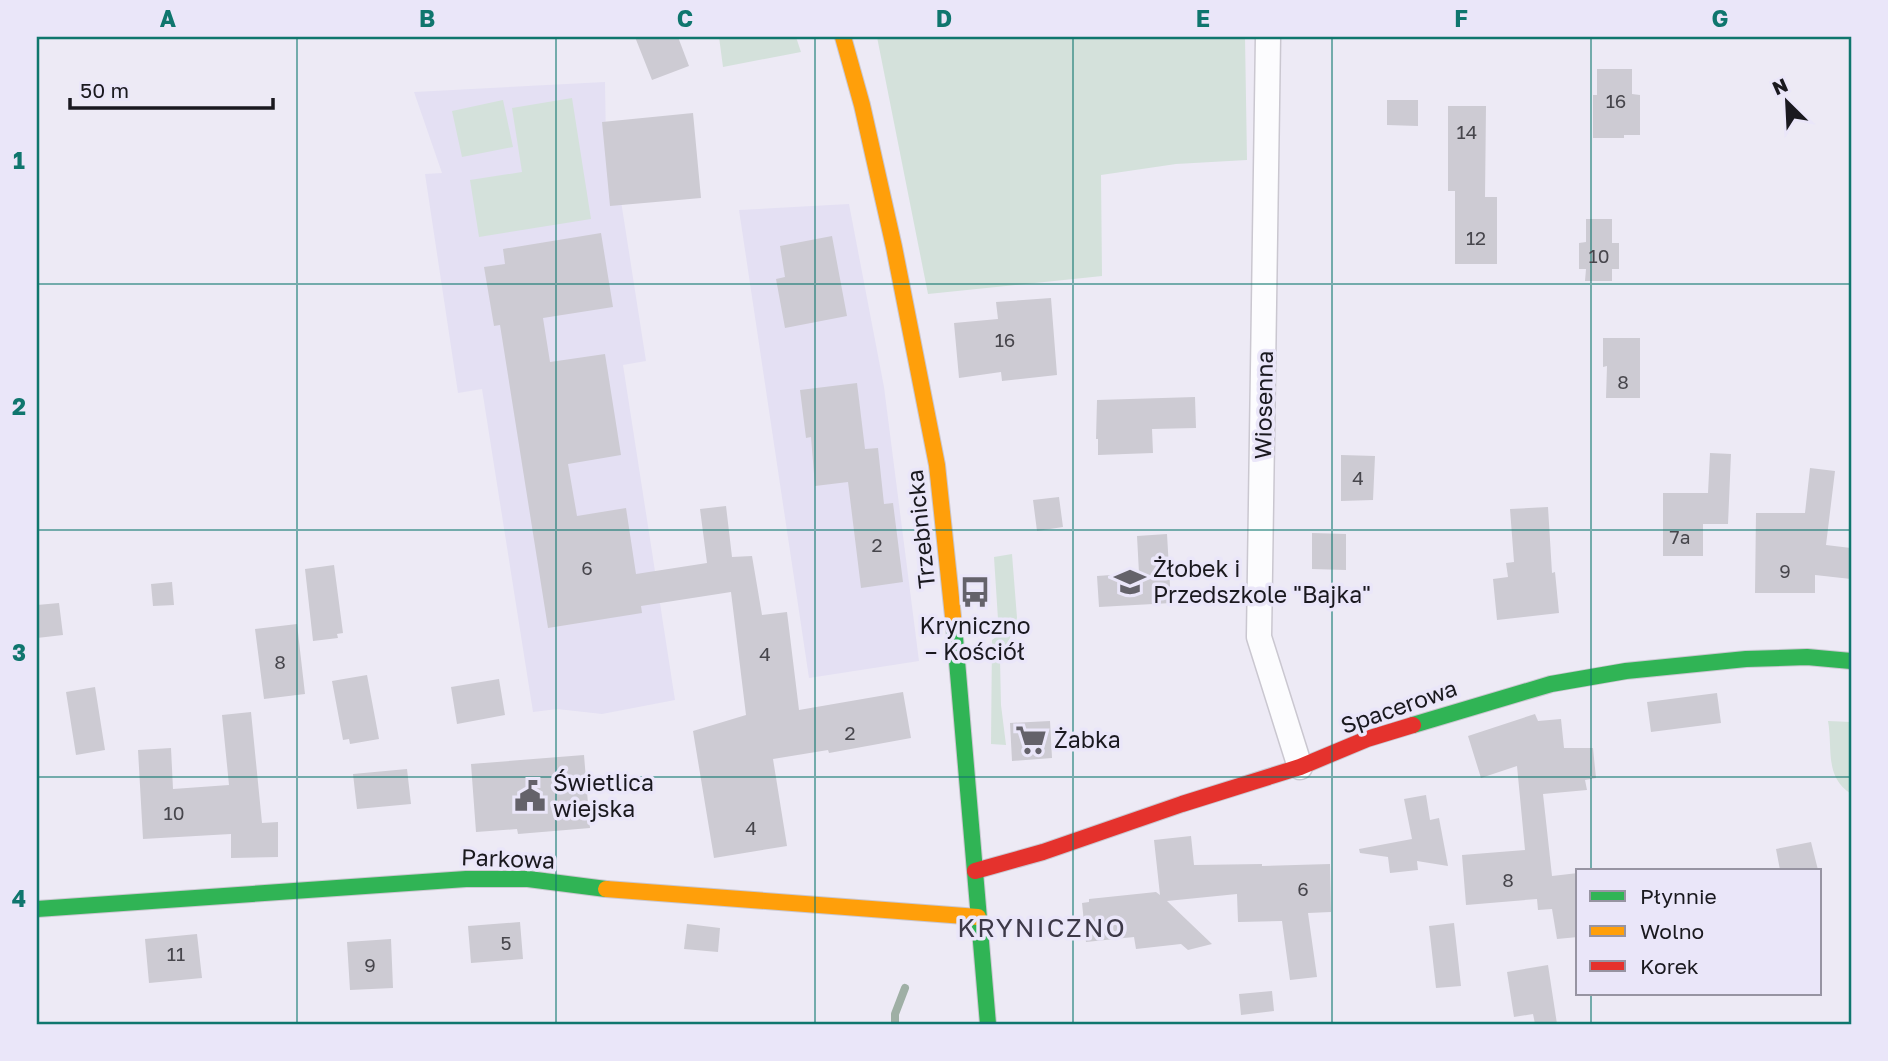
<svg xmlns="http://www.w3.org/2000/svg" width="1888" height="1061" font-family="'Golos Text',sans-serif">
	<rect width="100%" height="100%" fill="#edeaf5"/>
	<!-- built -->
	<path fill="#e4e0f3" d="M605,82L606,144L616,169L646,361L623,365L675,700L602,714L557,709L533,712L482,389L458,393L425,174L442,173L414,92Z
		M849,204L884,387L919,661L809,678L739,210Z"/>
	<!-- green -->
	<path fill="#d4e1db" d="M719,37H796L801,52L723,67Z
		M877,37H1245L1247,160L1176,164L1101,175L1102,276L928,294Z
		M572,98L591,219L479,237L470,180L522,172L512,108Z
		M503,100L513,147L462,157L452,111Z
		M1012,554L1017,618L1011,636L1000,659L1001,705L1006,745L991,744L992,640L999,635L994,557Z
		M1828,721L1851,722V794C1824,776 1833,749 1828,721Z"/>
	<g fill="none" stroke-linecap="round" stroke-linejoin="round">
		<!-- stream -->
		<path stroke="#9fafa5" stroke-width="8" d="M895,1024V1014L905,988"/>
	</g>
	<!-- building -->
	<path fill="#cdcbd3" d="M635,37H678L689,66L652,80Z
		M1597,69H1632V94L1640,95V135H1624V138H1593V95H1597Z
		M1387,100H1418V126L1387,125Z
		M1448,106H1486L1485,197H1497V264H1455V191H1448Z
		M693,113L701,198L610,206L602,122Z
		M1586,219H1612V243H1619V269H1612V281H1585L1586,269H1579V243L1586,242Z
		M601,233L613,307L543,318L550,362L605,354L621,455L568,464L577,516L626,508L636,574L707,563L700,509L726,506L732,557L752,556L762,615L787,612L799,710L903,692L911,738L829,753L828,750L773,759L787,846L714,858L693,731L746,715L731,592L641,606L642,613L548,628L500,325L494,326L484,267L505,264L503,249Z
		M832,236L847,316L785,328L776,279L785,277L780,246Z
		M1051,298L1057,375L1002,381L1001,372L959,378L954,323L998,319L996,302Z
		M1603,338H1640V398H1606L1607,366L1603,367Z
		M857,383L865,449L878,448L884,504L893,503L903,582L861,588L848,482L815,486L811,437L806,438L800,390Z
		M1195,397L1196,428L1152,429L1153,453L1098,455V439H1096L1097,400Z
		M1710,453L1731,454L1728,524H1703V556H1663V493H1708Z
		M1341,455L1375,456L1373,500L1341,501Z
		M1810,468L1835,471L1826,545L1851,548V579L1815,575V593H1755L1756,513H1805Z
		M1059,497L1063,527L1037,531L1033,500Z
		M1548,507L1552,573L1555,572L1559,613L1497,620L1493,579L1508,577L1506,563L1514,562L1510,509Z
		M1312,533L1346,534V570L1312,569Z
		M1167,534L1171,603L1099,607L1097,576L1139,573L1137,536Z
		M334,565L343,633L337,634L338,638L313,641L305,569Z
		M172,582L174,605L153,606L151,584Z
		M59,603L63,635L37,638V605Z
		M297,624L305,694L264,699L255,629Z
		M367,675L379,739L350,744L349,739L343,740L332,681Z
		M499,679L505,715L457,724L451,687Z
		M95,687L105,750L76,755L66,692Z
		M1717,693L1721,723L1651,732L1647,702Z
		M251,712L262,823L278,822V857L231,858V834L143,839L138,750L171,748L173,789L229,785L222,715Z
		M1535,714L1538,721L1561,719L1564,748H1593L1596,778L1585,780L1587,790L1543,794L1552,876L1578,873V937L1557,939L1552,909L1538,910L1537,899L1466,905L1462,855L1525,850L1517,766L1481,778L1468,736Z
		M1050,721L1052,758L1012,761L1010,723Z
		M584,755L590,828L518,834L517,829L476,832L471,764Z
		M407,769L411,804L357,809L353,774Z
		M1426,795L1430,820L1439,818L1448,866L1417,861L1418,870L1390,873L1388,857L1360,853L1359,849L1412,839L1404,799Z
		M1191,836L1194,865L1262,864V866L1330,864L1331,912L1308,913L1317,977L1290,980L1282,921L1238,922L1237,894L1167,901L1212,944L1188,950L1181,944L1136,949L1134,937L1086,942L1082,903L1089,902V899L1156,892L1160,895L1154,840Z
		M1811,842L1818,870H1780L1776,849Z
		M520,922L523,959L471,963L468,926Z
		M1454,923L1461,986L1436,988L1429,926Z
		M687,924L720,928L718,952L684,949Z
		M197,934L202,978L149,983L145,939Z
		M391,939L393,988L350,990L347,942Z
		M1548,965L1557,1024H1535L1533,1014L1514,1017L1507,972Z
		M1272,991L1274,1011L1241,1015L1239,994Z"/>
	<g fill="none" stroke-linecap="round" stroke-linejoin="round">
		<defs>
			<path id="street" d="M1268,37L1259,637L1300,767"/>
			<path id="fast" d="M954,626L988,1024
				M1413,725L1551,684L1626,671L1746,659L1807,657L1851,661
				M37,909L466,879H528L606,889"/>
			<path id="slow" d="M843,37L862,105L894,247L937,465L954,626
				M606,889L978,917"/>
			<path id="jam" d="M975,871L1043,852L1182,804L1300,767L1367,739L1413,725"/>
		</defs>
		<!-- street casing -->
		<use href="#street" stroke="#cac7d0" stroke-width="27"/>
		<!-- fast casing -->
		<use href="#fast" stroke="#cac7d0" stroke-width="18"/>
		<!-- slow casing -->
		<use href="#slow" stroke="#cac7d0" stroke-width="18"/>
		<!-- jam casing -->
		<use href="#jam" stroke="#cac7d0" stroke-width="18"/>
		<!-- street -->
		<use href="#street" stroke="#fcfcfe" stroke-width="24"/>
		<!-- fast -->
		<use href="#fast" stroke="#30b455" stroke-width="16"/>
		<!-- slow -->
		<use href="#slow" stroke="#ff9f0a" stroke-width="16"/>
		<!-- jam -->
		<use href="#jam" stroke="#e5322d" stroke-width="16"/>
	</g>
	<!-- grid -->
	<path fill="none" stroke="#0f766e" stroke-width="2" stroke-opacity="0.55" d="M297,37V1024M556,37V1024M815,37V1024M1073,37V1024M1332,37V1024M1591,37V870M37,284H1851M37,530H1851M37,777H1851M1591,993V1024"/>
	<!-- icons -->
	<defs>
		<symbol id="school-bare" viewBox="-9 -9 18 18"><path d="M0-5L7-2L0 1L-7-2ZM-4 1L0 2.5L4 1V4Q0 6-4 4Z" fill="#64626a" stroke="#eae6f9" stroke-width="2.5" paint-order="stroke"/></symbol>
		<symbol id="bus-bare" viewBox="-9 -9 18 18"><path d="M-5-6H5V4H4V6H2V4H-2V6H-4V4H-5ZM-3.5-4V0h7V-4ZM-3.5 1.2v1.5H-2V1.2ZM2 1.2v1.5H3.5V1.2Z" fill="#64626a" stroke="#eae6f9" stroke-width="2.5" paint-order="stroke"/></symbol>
		<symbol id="supermarket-bare" viewBox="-9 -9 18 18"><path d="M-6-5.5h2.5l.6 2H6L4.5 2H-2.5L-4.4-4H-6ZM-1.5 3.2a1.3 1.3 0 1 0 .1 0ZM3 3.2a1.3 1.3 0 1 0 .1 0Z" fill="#64626a" stroke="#eae6f9" stroke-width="2.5" paint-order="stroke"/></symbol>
		<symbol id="civic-bare" viewBox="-9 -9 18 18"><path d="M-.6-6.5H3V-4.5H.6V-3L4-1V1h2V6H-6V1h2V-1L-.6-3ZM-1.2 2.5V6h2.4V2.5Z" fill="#64626a" stroke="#eae6f9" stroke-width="2.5" paint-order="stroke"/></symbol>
	</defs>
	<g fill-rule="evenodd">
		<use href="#school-bare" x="1108" y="560" width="44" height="44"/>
		<use href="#bus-bare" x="953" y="570" width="44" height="44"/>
		<use href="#supermarket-bare" x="1009" y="718" width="44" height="44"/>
		<use href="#civic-bare" x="508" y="774" width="44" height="44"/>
	</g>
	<g text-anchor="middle" stroke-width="7" stroke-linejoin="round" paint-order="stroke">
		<!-- number labels -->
		<g font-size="19" fill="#47464c">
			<text x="1616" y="108">16</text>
			<text x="1467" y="139">14</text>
			<text x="1476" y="245">12</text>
			<text x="1599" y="263">10</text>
			<text x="1005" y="347">16</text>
			<text x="1623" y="389">8</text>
			<text x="1358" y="485">4</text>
			<text x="1680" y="544">7a</text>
			<text x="877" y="552">2</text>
			<text x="587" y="575">6</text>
			<text x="1785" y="578">9</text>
			<text x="765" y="661">4</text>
			<text x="280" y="669">8</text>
			<text x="850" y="740">2</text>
			<text x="174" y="820">10</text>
			<text x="751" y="835">4</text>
			<text x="1508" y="887">8</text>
			<text x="1303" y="896">6</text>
			<text x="506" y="950">5</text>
			<text x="176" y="961">11</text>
			<text x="370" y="972">9</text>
		</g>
		<!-- street labels -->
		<g font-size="23" fill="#1a191f" stroke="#eae6f9">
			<text transform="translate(1264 405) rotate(-89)" y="8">Wiosenna</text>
			<text transform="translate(921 529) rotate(-96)" y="8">Trzebnicka</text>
			<text transform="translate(1399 707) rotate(-19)" y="8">Spacerowa</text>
			<text transform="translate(508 859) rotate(2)" y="8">Parkowa</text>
		</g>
		<!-- poi labels -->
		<g font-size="23" fill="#1a191f" stroke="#eae6f9" text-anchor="start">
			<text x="1153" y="577">Żłobek i<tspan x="1153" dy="26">Przedszkole "Bajka"</tspan></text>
			<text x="975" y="634" text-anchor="middle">Kryniczno<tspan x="975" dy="26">– Kościół</tspan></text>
			<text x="1054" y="748">Żabka</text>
			<text x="553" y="791">Świetlica<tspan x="553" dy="26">wiejska</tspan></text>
		</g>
		<!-- quarter labels -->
		<g font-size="26" letter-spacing="2" fill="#3d3948" stroke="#eae6f9">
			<text x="1042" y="937">KRYNICZNO</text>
		</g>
	</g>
	<!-- border -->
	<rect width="1888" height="1061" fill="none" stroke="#eae6f9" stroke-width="77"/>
	<!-- legend -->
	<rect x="1576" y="869" width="245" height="126" fill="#eae6f9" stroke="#9794a2" stroke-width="2"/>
	<rect x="1590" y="891" width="35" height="10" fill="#30b455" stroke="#9794a2" stroke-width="2"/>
	<text x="1640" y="904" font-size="21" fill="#1a191f">Płynnie</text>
	<rect x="1590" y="926" width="35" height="10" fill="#ff9f0a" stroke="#9794a2" stroke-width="2"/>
	<text x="1640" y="939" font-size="21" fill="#1a191f">Wolno</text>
	<rect x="1590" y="961" width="35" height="10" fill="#e5322d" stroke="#9794a2" stroke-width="2"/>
	<text x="1640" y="974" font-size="21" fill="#1a191f">Korek</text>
	<!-- north arrow -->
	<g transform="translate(1787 102) rotate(336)" stroke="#eae6f9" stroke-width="5" paint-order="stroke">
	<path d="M0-5L12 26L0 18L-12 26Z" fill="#1a191f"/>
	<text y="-10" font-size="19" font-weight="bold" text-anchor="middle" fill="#1a191f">N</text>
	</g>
	<!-- scale -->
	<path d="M70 98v10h203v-10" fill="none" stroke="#1a191f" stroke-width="3.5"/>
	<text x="80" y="98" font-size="21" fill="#1a191f" stroke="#eae6f9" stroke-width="5" paint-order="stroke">50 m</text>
	<rect x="38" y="38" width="1812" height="985" fill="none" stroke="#0f766e" stroke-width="2.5"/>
	<g font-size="23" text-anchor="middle" font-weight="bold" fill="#0f766e">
		<text x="168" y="27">A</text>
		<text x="427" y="27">B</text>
		<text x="685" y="27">C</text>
		<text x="944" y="27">D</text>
		<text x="1203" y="27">E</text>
		<text x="1461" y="27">F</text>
		<text x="1720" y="27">G</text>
		<text x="19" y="169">1</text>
		<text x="19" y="415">2</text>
		<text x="19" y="661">3</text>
		<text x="19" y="907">4</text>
	</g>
</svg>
